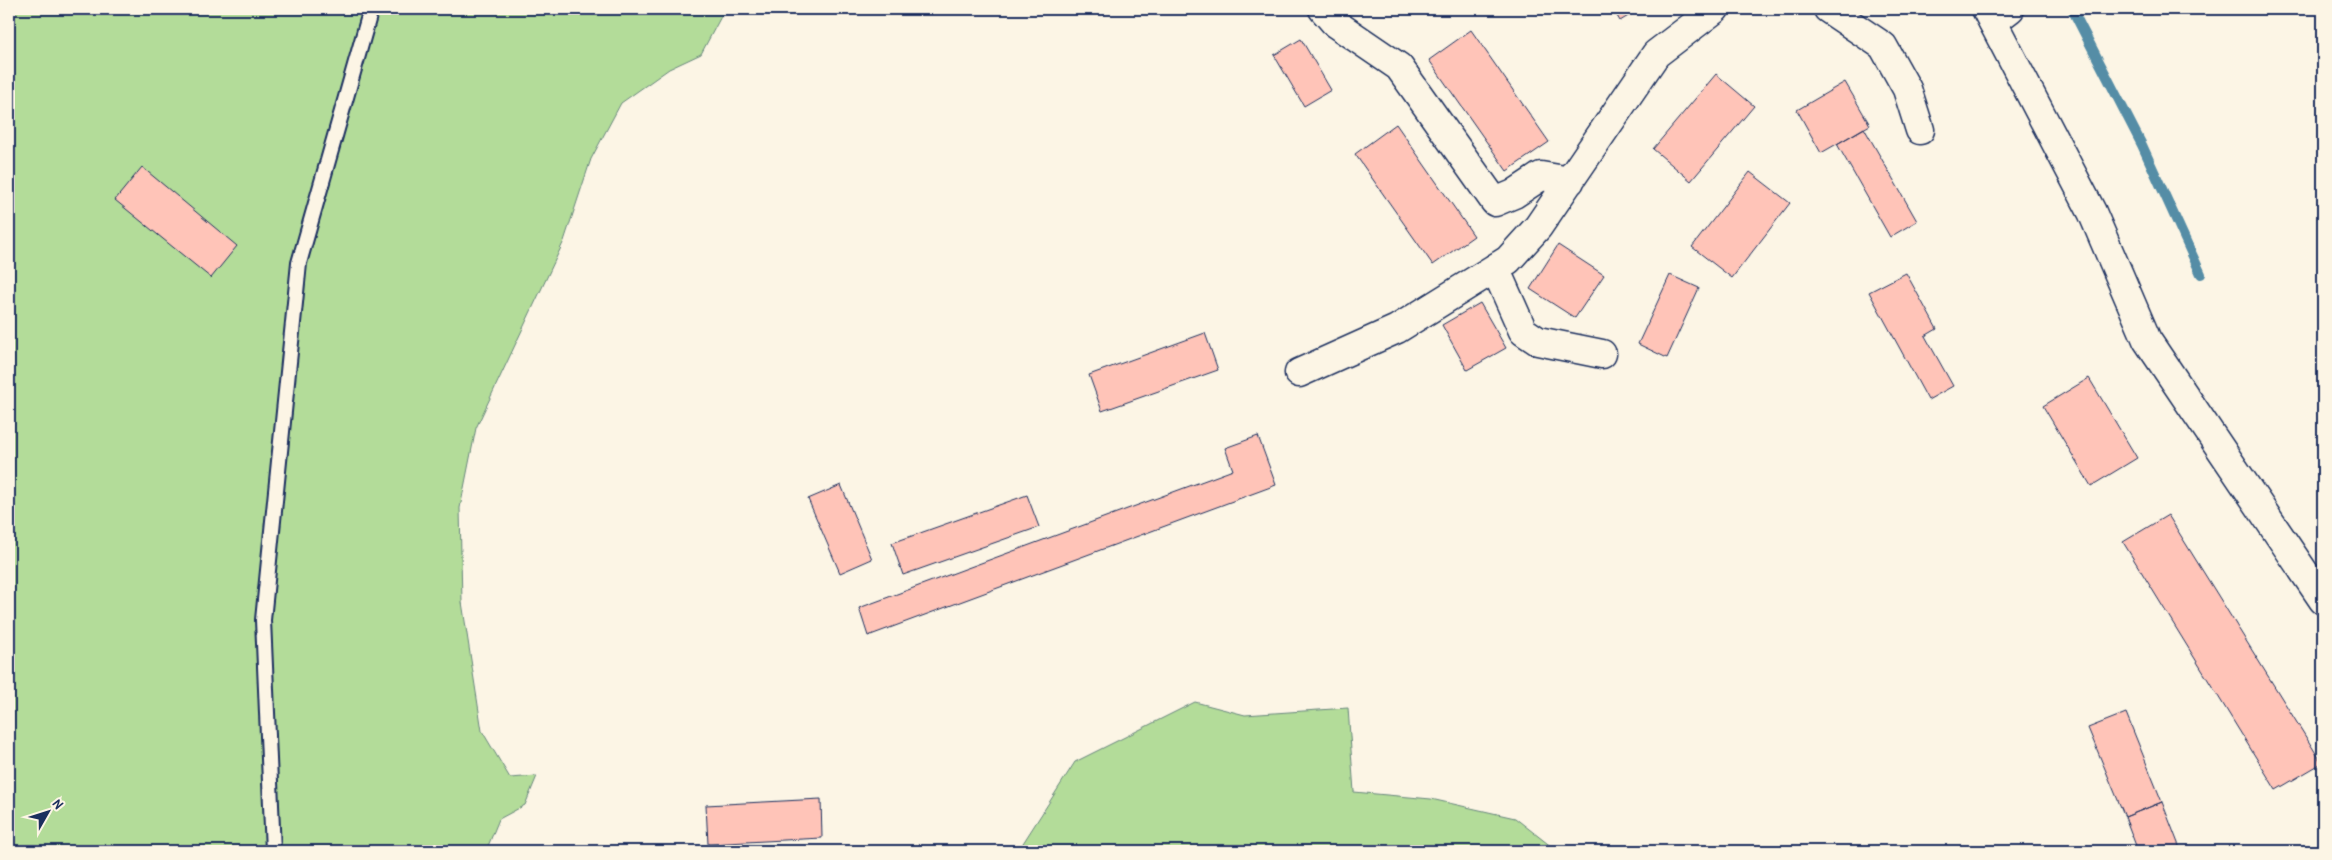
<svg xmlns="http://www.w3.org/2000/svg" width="2332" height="860" font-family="'Patrick Hand',sans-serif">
	<rect width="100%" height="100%" fill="#fcf5e5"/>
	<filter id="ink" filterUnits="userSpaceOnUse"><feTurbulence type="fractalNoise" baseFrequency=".02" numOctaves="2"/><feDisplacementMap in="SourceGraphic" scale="10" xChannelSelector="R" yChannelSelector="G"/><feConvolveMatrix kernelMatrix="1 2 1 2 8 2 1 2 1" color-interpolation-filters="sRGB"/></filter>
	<g filter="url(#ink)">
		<!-- green -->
		<path fill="#b3dc99" stroke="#67867c" d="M9,9H725L701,54L669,69L621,103L591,159L564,241L476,428L460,508L462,602L482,731L510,778L537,776L525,805L499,819L486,851H9Z
			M1195,702L1245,715L1348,708L1354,792L1431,799L1515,818L1557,851H1018L1075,762Z"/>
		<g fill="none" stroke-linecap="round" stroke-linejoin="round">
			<!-- stream -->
			<path stroke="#558da6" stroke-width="10" d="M2072,9L2142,145L2201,274"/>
		</g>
		<!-- building -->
		<path fill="#ffc4b8" stroke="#1b2f5e" d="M1613,9H1640L1620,21Z
			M1471,30L1549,142L1507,171L1429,60Z
			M1301,39L1331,90L1304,106L1274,55Z
			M1716,74L1754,106L1691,181L1653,149Z
			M1845,82L1870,125L1821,153L1797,110Z
			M1396,124L1474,236L1433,265L1355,154Z
			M1864,128L1917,221L1890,237L1837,144Z
			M142,167L237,246L211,278L115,200Z
			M1750,172L1790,203L1732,278L1692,247Z
			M1558,245L1604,275L1575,318L1530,289Z
			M1906,273L1937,329L1925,336L1953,386L1928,400L1869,292Z
			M1670,275L1699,288L1667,358L1638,344Z
			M1480,303L1506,348L1467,370L1442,325Z
			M1205,333L1218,370L1102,411L1089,375Z
			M2089,378L2137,458L2091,486L2043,406Z
			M1258,436L1276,485L868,636L859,608L1233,470L1225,448Z
			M841,485L872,559L840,573L808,499Z
			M1027,495L1039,527L903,575L892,543Z
			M2168,515L2322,763L2276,790L2123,542Z
			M2126,713L2162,802L2125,817L2088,728Z
			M821,799L822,838L708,844L706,805Z
			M2162,802L2181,851H2138L2125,817Z"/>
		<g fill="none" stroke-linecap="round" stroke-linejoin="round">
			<defs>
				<path id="service" d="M273,851L263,620L299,263L371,9"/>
				<path id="minor" d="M1323,9L1336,24L1399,67L1495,202L1514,194L1541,176L1570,181
					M1828,9L1883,46L1907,89L1920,130
					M1993,22L2010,9
					M1495,268L1523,331L1538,341L1602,354
					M1299,373L1397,329L1508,260L1538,227L1656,54L1715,9"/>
				<path id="secondary" d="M1986,9L2092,212L2147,340L2323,600"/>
			</defs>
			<!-- service casing -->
			<use href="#service" stroke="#1b2f5e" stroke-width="18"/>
			<!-- minor casing -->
			<use href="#minor" stroke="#1b2f5e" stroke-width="31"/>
			<!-- secondary casing -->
			<use href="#secondary" stroke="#1b2f5e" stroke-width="31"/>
			<!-- service -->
			<use href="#service" stroke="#fcf5e5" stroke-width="14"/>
			<!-- minor -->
			<use href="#minor" stroke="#fcf5e5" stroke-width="28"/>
			<!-- secondary -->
			<use href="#secondary" stroke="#fcf5e5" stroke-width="28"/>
		</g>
	</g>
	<!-- margin -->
	<rect width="2332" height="860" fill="none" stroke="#fcf5e5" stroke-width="30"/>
	<rect x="15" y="15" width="2302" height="830" fill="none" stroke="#1b2f5e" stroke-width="2" filter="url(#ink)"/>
	<!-- north arrow -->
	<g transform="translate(48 812) rotate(51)" stroke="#fcf5e5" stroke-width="4" paint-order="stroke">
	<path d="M0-4L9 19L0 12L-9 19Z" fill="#1b2f5e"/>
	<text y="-8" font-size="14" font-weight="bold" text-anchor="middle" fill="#1b2f5e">N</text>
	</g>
</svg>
